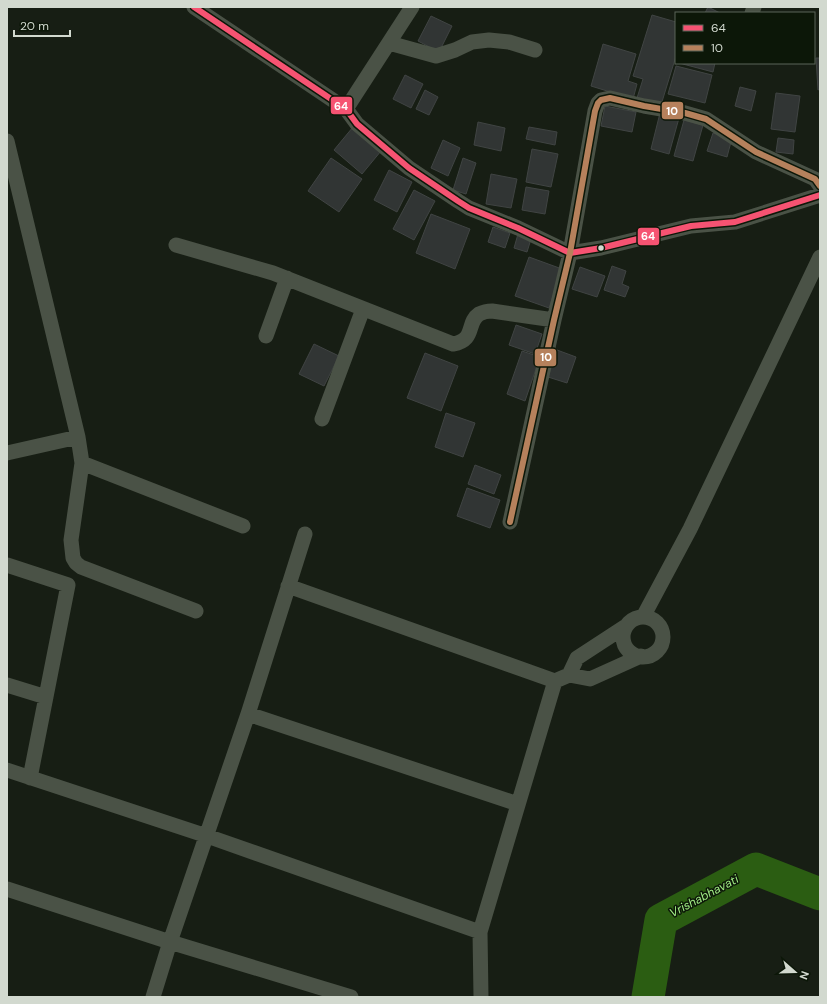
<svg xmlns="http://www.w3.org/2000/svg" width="827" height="1004" font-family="'DM Sans',sans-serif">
	<rect width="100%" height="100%" fill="#171e14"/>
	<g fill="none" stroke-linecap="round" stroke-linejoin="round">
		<!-- river -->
		<path stroke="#2b5d12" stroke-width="33" d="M648,997L661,920L756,869L820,894"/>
	</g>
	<!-- building -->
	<path fill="#313534" stroke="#404443" d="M708,7L720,13H705Z
		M652,15L676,22V56L661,105L637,98L643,79L633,76Z
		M431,16L452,26L439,52L418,41Z
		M603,44L636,54L628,81L637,84L633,99L591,86Z
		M816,58H820V89L818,90Z
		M679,63H715L713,72Z
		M676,66L712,75L705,103L668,94Z
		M405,75L423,84L411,108L393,99Z
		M740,87L756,91L751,111L735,106Z
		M425,90L438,97L429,115L416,109Z
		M776,93L800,96L795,132L771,129Z
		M605,106L636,112L632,132L601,126Z
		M660,113L679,118L669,154L651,149Z
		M684,120L703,125L693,161L674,156Z
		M478,122L505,128L501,151L474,145Z
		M353,127L381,151L362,174L334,150Z
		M529,127L557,132L555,145L526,139Z
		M713,133L732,138L727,157L707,151Z
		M778,138L794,140L793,154L776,152Z
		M443,140L460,148L448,176L431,168Z
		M532,149L558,154L551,187L526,182Z
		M331,158L362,179L339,212L308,191Z
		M463,158L476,163L466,194L453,190Z
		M389,170L412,182L397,212L374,200Z
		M491,174L517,179L511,208L486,204Z
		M526,187L549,191L545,214L522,210Z
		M414,190L435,201L414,240L393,229Z
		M431,214L470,229L455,269L416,253Z
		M493,227L510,233L505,248L488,242Z
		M518,234L531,239L527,252L514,248Z
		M529,257L562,269L549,308L515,296Z
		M612,266L626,271L622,284L629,287L625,297L604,290Z
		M580,267L605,276L597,297L572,289Z
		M516,325L542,334L535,354L509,345Z
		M314,344L339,356L324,386L299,374Z
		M557,350L576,357L567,383L548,377Z
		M522,351L540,357L525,401L507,394Z
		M425,353L458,366L441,411L407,398Z
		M446,413L475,423L463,457L435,447Z
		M475,465L501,475L494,494L468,484Z
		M467,488L500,500L490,528L457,516Z"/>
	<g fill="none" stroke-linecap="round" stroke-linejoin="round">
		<!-- minor -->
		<path stroke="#4a5246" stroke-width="15" d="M194,7L346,109L357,124L409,168L458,201L469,208L518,228L570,253L601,248L691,226L735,222L820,195
			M752,13L754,7
			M389,43L436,56L455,50L472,42L489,40L509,42L535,50
			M346,109L412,7
			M7,141L78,437L82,463L71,540L73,558L76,563L81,567L196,611
			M176,245L273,273L453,344C476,340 466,323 479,314C483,312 488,311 492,311L554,320
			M266,336L287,278
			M322,419L363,309
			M7,453L78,437
			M82,463L243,526
			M510,522L554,320L570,253L595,111L598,103L601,100L610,98L644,106L685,113L706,119L756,152L815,179L820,186
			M7,565L68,585L30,778
			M288,586L555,681
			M643,617L690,529L820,257
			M623 637a20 20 0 1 1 40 0a20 20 0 1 1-40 0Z
			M626,626L577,658L569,675L590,679L641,656
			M7,685L46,697
			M248,714L305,534
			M7,770L207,836L480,932
			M7,889L170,942L351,997
			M153,997L170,942L248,714L518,804
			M481,997L480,932L555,681L569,675"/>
		<defs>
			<path id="bus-1" d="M194,7L346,109L357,124L409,168L458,201L469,208L518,228L570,253L601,248L691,226L735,222L820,195"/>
			<path id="bus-2" d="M510,522L554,320L570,253L595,111L598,103L601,100L610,98L644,106L685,113L706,119L756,152L815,179L820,186"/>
		</defs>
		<!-- bus-1 casing -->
		<use href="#bus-1" stroke="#0c1708" stroke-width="9"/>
		<!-- bus-2 casing -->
		<use href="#bus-2" stroke="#0c1708" stroke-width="9"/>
		<!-- bus-1 -->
		<use href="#bus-1" stroke="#f65372" stroke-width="6"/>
		<!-- bus-2 -->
		<use href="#bus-2" stroke="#b6815c" stroke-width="6"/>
	</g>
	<!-- markers -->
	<circle fill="#d2d9cf" stroke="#0c1708" stroke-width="1.5" cx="601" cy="248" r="3.5"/>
	<g text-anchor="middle" stroke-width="3" stroke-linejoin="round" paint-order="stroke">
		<!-- water labels -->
		<g font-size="12" font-style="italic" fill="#a0ec84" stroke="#0c1708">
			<text transform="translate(704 896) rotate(-28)" y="4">Vrishabhavati</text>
		</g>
	</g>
	<g stroke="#0c1708" stroke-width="1.5">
		<rect x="330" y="96" width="23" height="19" rx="4" fill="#f65372"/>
		<rect x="661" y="101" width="23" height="19" rx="4" fill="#b6815c"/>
		<rect x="637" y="227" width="23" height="19" rx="4" fill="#f65372"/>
		<rect x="534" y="348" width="23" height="19" rx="4" fill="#b6815c"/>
	</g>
	<g font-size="11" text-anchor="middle" font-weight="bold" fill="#fff">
		<text x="341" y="110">64</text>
		<text x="672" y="115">10</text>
		<text x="648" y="240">64</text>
		<text x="546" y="361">10</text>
	</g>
	<!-- border -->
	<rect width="827" height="1004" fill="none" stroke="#d2d9cf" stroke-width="16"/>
	<!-- legend -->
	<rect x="675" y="12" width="140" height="52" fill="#0c1708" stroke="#5b6558"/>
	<rect x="683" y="25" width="20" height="6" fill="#f65372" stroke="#5b6558"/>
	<text x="711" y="32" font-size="12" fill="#d2d9cf">64</text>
	<rect x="683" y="45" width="20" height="6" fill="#b6815c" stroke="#5b6558"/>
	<text x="711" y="52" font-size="12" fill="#d2d9cf">10</text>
	<!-- north arrow -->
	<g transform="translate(795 972) rotate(110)" stroke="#0c1708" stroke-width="3" paint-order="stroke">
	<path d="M0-3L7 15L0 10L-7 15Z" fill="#d2d9cf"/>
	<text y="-6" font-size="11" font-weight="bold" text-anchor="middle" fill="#d2d9cf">N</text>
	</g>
	<!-- scale -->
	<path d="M14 30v6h56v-6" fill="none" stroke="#d2d9cf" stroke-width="2"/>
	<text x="20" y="30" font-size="12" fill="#d2d9cf" stroke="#0c1708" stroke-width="3" paint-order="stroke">20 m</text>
</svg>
